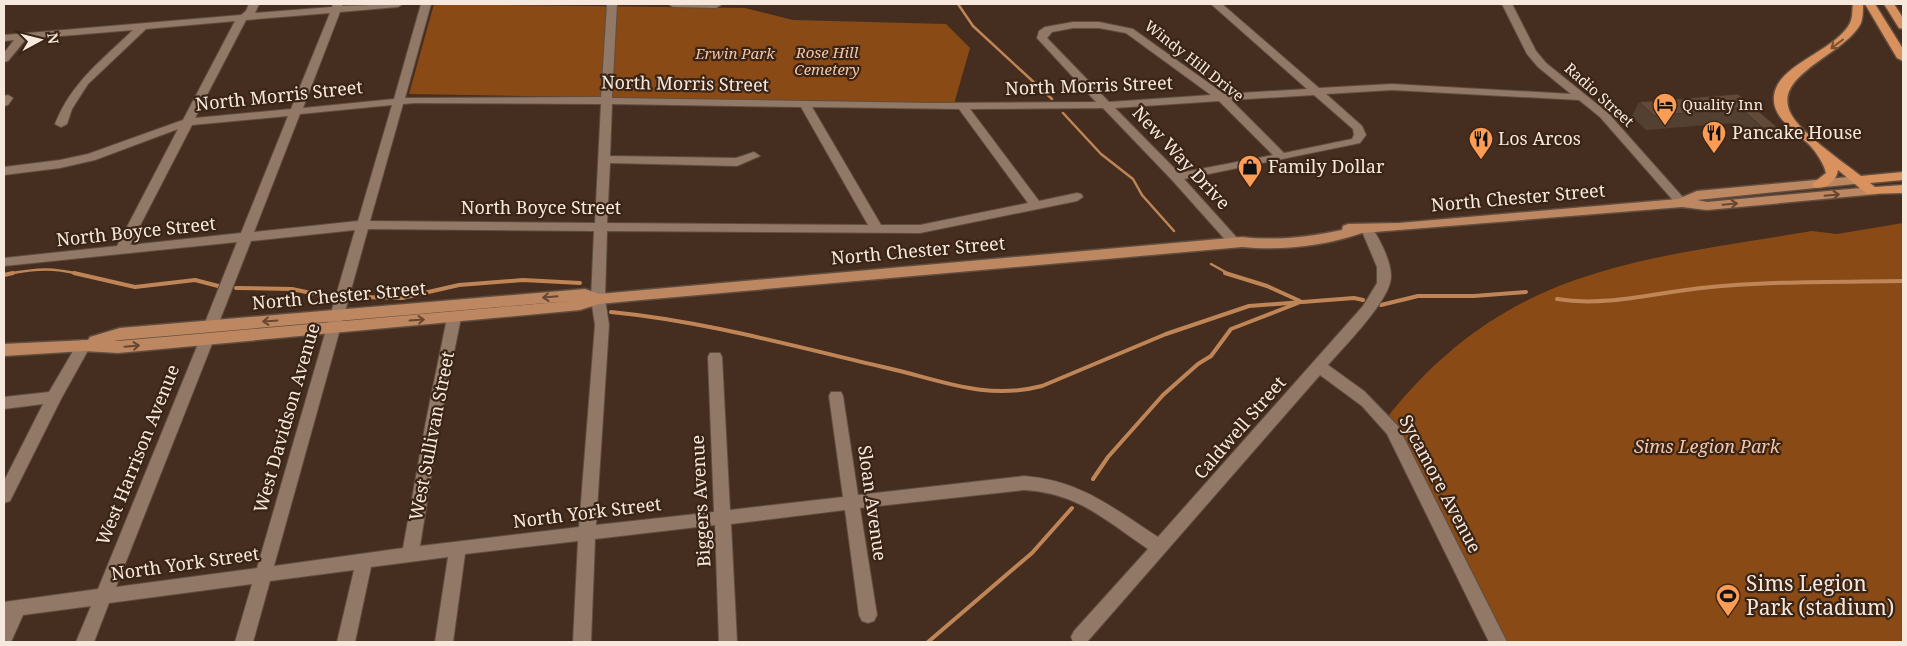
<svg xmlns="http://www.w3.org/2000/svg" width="1907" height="646" font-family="'Noto Serif',serif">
	<rect width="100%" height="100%" fill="#452e1f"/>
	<!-- green -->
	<path fill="#894a16" d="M434,4L745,8L793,20L946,24L970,48L954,104L409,94Z
		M1903,223V642H1498L1393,430L1385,420C1505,267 1635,261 1812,231L1837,234Z"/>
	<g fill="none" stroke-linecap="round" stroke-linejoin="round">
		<!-- stream-far1 -->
		<path stroke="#bf8556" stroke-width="2.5" d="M958,4L973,26L1052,99
			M1063,113L1101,154L1133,179L1142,195L1174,231
			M1211,264L1229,274
			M7,274C40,268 53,268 79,274"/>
		<!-- stream -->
		<path stroke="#bf8556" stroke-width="4" d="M74,273L135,287L195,280L222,287
			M1225,273L1267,286L1300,301
			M4,275L13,273
			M236,288L292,289L330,297
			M358,297L402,298L459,285L523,280L580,283
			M1557,299C1605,307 1654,293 1701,288C1768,281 1836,282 1903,281
			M1381,305L1418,296H1474L1526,292
			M611,312C703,321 793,346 883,367C939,379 984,401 1042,386L1166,334L1249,306L1354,298L1363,300
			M1093,479L1108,457L1163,395L1198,364L1211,356L1231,329L1298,303
			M928,642L1032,553L1072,508"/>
		<defs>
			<path id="minor" d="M249,4H259L255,13L332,7L333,4H343L342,6L403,4L398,7L340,12L303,108L394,99L421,4H431L405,98L601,97L607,4H617L612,98L933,103L1096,102L1037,38L1039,31L1045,27L1073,22H1099L1133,29L1224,94L1307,89L1211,4H1222L1319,88L1392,84L1571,94L1538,67L1527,54L1502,4H1512L1536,51L1546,63L1608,113L1688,203L1686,206H1678L1600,117L1579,100L1392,90L1326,94L1362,126L1366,135L1360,143L1184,179L1238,239L1240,242L1234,246L1230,245L1172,180L1103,108L970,109L1039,201L1077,193L1081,194L1083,197L1077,201L920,233L607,231L605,299L609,325L596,525L714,512L708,357L710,353H720L722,357L730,510L843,497L829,396L831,392H841L843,396L858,495L1024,476C1080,480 1113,508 1158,537L1363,306L1377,283V267L1361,229L1367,225L1371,226C1380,240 1395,267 1390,283C1384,306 1344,347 1328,365L1364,391L1398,426L1507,642H1489L1387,434L1362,406L1320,375L1087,642H1073L1071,637L1074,631L1148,549C1105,520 1078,493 1024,490L860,508L877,615L874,621L868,623L862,621L859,615L845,510L731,524L737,642H719L715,525L595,539L591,642H573L578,541L465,554L453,642H435L448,557L371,567L355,642H337L354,570L270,581L253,642H235L252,584L109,603L94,642H76L91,606L23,615L11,642H4V602L98,589L200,339L207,334L214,339L116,587L257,568L355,230L251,241L218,325L211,330L204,325L237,242L4,266V258L117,246L178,129L95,160L60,168L4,175V167L60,160L88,154L183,120L235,21L146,29L88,84L72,109L67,124L61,127L55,124C71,83 103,59 133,30L26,39L8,61L4,62V53L14,40L4,41V35L241,15L246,11ZM330,13L291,109L195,118L246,20ZM1073,28H1099L1126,33L1211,95L1109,102L1047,38L1052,32ZM1314,95L1353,129L1354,135L1352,139L1284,153L1231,100ZM1219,101L1273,155L1179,173L1115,108ZM414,103L601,104L595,223L370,221L403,104ZM612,104L801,107L868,225L607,223L610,163L737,166L760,156L754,152L736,158L610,156ZM392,105L358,221L254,232L300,114ZM812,107L959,109L1028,203L920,225H881ZM288,116L241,233L130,245L192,125ZM368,229L594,231L591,299L595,325L579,527L420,546L440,421L461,318L454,313L447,318L426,421L403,548L274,566Z
				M668,4H720L721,5L716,8L673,7Z
				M8,95L13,98L8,105L4,106V96Z
				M84,340L89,341L91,345L61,399L10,501L4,503V481L43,404L4,409V397L49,392L79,341Z"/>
			<path id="major" d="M1859,176L1866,180L1864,183L1697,200L1707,202L1872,187L1879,191L1877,194L1707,210L1682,207L1362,233C1325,246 1281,251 1242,247L641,300L599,304L580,310L118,353L84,351L4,356V344L88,340L90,337L120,328L585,289L599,294L1242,237C1275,241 1309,237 1342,230L1343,226L1348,224L1399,223L1678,199L1697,191ZM580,300L118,341H114L120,340Z"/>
			<path id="highway" d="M1853,4H1863C1863,10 1863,18 1861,23C1845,55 1773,74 1790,112C1799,132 1843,162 1861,176L1903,172V180L1870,183L1875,187L1903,185V193L1867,194L1838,170C1837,181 1825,190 1814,187L1812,184L1826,173C1824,165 1820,159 1816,153C1806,136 1771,122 1774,96C1777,64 1836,51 1850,23C1853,17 1852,10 1853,4Z
				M1865,4H1875L1903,49V61L1897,58Z
				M1884,4H1894L1903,18V29L1899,28Z"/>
		</defs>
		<!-- minor casing -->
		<use href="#minor" stroke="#5f4d3f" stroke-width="2"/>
		<!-- major casing -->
		<use href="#major" stroke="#5f4d3f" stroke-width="3"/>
		<!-- highway casing -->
		<use href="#highway" stroke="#5f4d3f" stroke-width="3"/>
		<!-- minor -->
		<use href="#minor" fill="#927866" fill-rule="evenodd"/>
		<!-- major -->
		<use href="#major" fill="#bd8761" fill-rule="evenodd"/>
		<!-- highway -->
		<use href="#highway" fill="#d9915e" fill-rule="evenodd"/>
	</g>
	<!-- wall -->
	<path fill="#544031" d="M1738,94L1777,127L1767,141L1753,142L1731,123L1646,130L1632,116L1639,102Z"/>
	<!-- building -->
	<path fill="#624a39" stroke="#453428" d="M1738,94L1777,127L1763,128L1740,108L1654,116L1639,102Z"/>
	<!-- one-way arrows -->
	<defs><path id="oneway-shaft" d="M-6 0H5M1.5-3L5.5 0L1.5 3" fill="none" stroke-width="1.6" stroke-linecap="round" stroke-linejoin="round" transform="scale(1.25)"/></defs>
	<use stroke="#7a5032" href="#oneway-shaft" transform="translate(1837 44) rotate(143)"/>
	<g stroke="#684730">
		<use href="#oneway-shaft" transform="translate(1832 195) rotate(-5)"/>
		<use href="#oneway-shaft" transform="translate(1730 204) rotate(-5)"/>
		<use href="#oneway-shaft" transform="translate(550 297) rotate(175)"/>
		<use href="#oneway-shaft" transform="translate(417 320) rotate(-4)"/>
		<use href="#oneway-shaft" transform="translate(270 321) rotate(176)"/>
		<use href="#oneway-shaft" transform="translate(132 346) rotate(-5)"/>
	</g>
	<!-- icons -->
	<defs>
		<symbol id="hotel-pin" viewBox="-11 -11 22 30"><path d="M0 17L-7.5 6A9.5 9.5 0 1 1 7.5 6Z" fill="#fd9c55" stroke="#3a2415"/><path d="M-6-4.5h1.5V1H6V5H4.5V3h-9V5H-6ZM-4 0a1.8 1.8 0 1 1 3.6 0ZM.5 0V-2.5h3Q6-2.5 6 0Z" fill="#111"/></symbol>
		<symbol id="restaurant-pin" viewBox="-11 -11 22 30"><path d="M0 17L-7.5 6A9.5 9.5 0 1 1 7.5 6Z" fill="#fd9c55" stroke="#3a2415"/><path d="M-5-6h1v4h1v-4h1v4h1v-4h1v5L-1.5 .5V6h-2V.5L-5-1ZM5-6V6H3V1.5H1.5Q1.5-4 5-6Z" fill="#111"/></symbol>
		<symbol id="shop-pin" viewBox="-11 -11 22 30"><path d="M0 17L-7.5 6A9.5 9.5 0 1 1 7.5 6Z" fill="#fd9c55" stroke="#3a2415"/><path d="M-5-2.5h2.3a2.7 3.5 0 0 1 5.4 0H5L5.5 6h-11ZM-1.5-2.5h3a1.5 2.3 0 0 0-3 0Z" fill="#111"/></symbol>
		<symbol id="stadium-pin" viewBox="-11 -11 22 30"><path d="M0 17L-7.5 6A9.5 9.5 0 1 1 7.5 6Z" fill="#fd9c55" stroke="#3a2415"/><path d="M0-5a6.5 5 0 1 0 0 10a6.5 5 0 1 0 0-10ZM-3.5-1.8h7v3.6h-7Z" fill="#111"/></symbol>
	</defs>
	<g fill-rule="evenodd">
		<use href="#hotel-pin" x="1651" y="91" width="28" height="38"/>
		<use href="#restaurant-pin" x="1700" y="119" width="28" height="38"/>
		<use href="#restaurant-pin" x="1467" y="125" width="28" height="38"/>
		<use href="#shop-pin" x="1236" y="153" width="28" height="38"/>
		<use href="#stadium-pin" x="1714" y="582" width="28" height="38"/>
	</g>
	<g text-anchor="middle" stroke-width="4.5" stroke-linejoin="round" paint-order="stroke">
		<!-- far-park labels -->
		<g font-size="15" font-style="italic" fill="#f2c7ac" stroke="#3a2415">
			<text x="827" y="58">Rose Hill<tspan x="827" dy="17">Cemetery</tspan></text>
			<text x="735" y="59">Erwin Park</text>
		</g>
		<!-- far-street labels -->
		<g font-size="15" fill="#f7e8de" stroke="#3a2415">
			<text transform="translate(1194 61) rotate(38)" y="5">Windy Hill Drive</text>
			<text transform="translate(1599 95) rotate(42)" y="5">Radio Street</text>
		</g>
		<!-- far-poi labels -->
		<g font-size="15" fill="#f7e8de" stroke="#3a2415" text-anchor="start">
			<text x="1682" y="110">Quality Inn</text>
		</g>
		<!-- street labels -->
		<g font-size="18" fill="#f7e8de" stroke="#3a2415">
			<text transform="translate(685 84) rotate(1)" y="6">North Morris Street</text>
			<text transform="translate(1089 86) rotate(-2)" y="6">North Morris Street</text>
			<text transform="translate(279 96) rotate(-6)" y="6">North Morris Street</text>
			<text transform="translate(1181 158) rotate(47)" y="6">New Way Drive</text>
			<text transform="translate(1518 198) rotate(-5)" y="6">North Chester Street</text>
			<text x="541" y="214">North Boyce Street</text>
			<text transform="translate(136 232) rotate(-6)" y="6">North Boyce Street</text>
			<text transform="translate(918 251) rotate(-5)" y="6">North Chester Street</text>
			<text transform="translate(339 296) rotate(-5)" y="6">North Chester Street</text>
			<text transform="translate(287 418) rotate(-74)" y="6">West Davidson Avenue</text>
			<text transform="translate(1240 428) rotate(-49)" y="6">Caldwell Street</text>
			<text transform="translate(432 436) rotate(-79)" y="6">West Sullivan Street</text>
			<text transform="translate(138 455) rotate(-68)" y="6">West Harrison Avenue</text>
			<text transform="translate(1440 484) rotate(62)" y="6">Sycamore Avenue</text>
			<text transform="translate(701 501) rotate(-93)" y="6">Biggers Avenue</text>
			<text transform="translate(872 503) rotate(82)" y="6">Sloan Avenue</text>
			<text transform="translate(587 513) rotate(-7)" y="6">North York Street</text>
			<text transform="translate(185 564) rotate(-8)" y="6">North York Street</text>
		</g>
		<!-- poi labels -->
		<g font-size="18" fill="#f7e8de" stroke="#3a2415" text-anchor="start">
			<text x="1732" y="139">Pancake House</text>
			<text x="1498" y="145">Los Arcos</text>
			<text x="1268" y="173">Family Dollar</text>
		</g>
		<!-- park labels -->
		<g font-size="18" font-style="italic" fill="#f2c7ac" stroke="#3a2415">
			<text x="1707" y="453">Sims Legion Park</text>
		</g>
		<!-- near-poi labels -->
		<g font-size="21" fill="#f7e8de" stroke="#3a2415" text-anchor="start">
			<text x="1746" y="591">Sims Legion<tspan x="1746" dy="24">Park (stadium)</tspan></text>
		</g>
	</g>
	<!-- border -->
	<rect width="1907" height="646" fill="none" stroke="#f7e8de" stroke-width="10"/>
	<!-- north arrow -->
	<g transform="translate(40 40) rotate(83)" stroke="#3a2415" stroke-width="4" paint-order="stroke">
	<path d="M0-4L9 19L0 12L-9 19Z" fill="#f7e8de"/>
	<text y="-8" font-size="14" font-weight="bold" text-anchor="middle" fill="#f7e8de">N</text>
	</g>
</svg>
